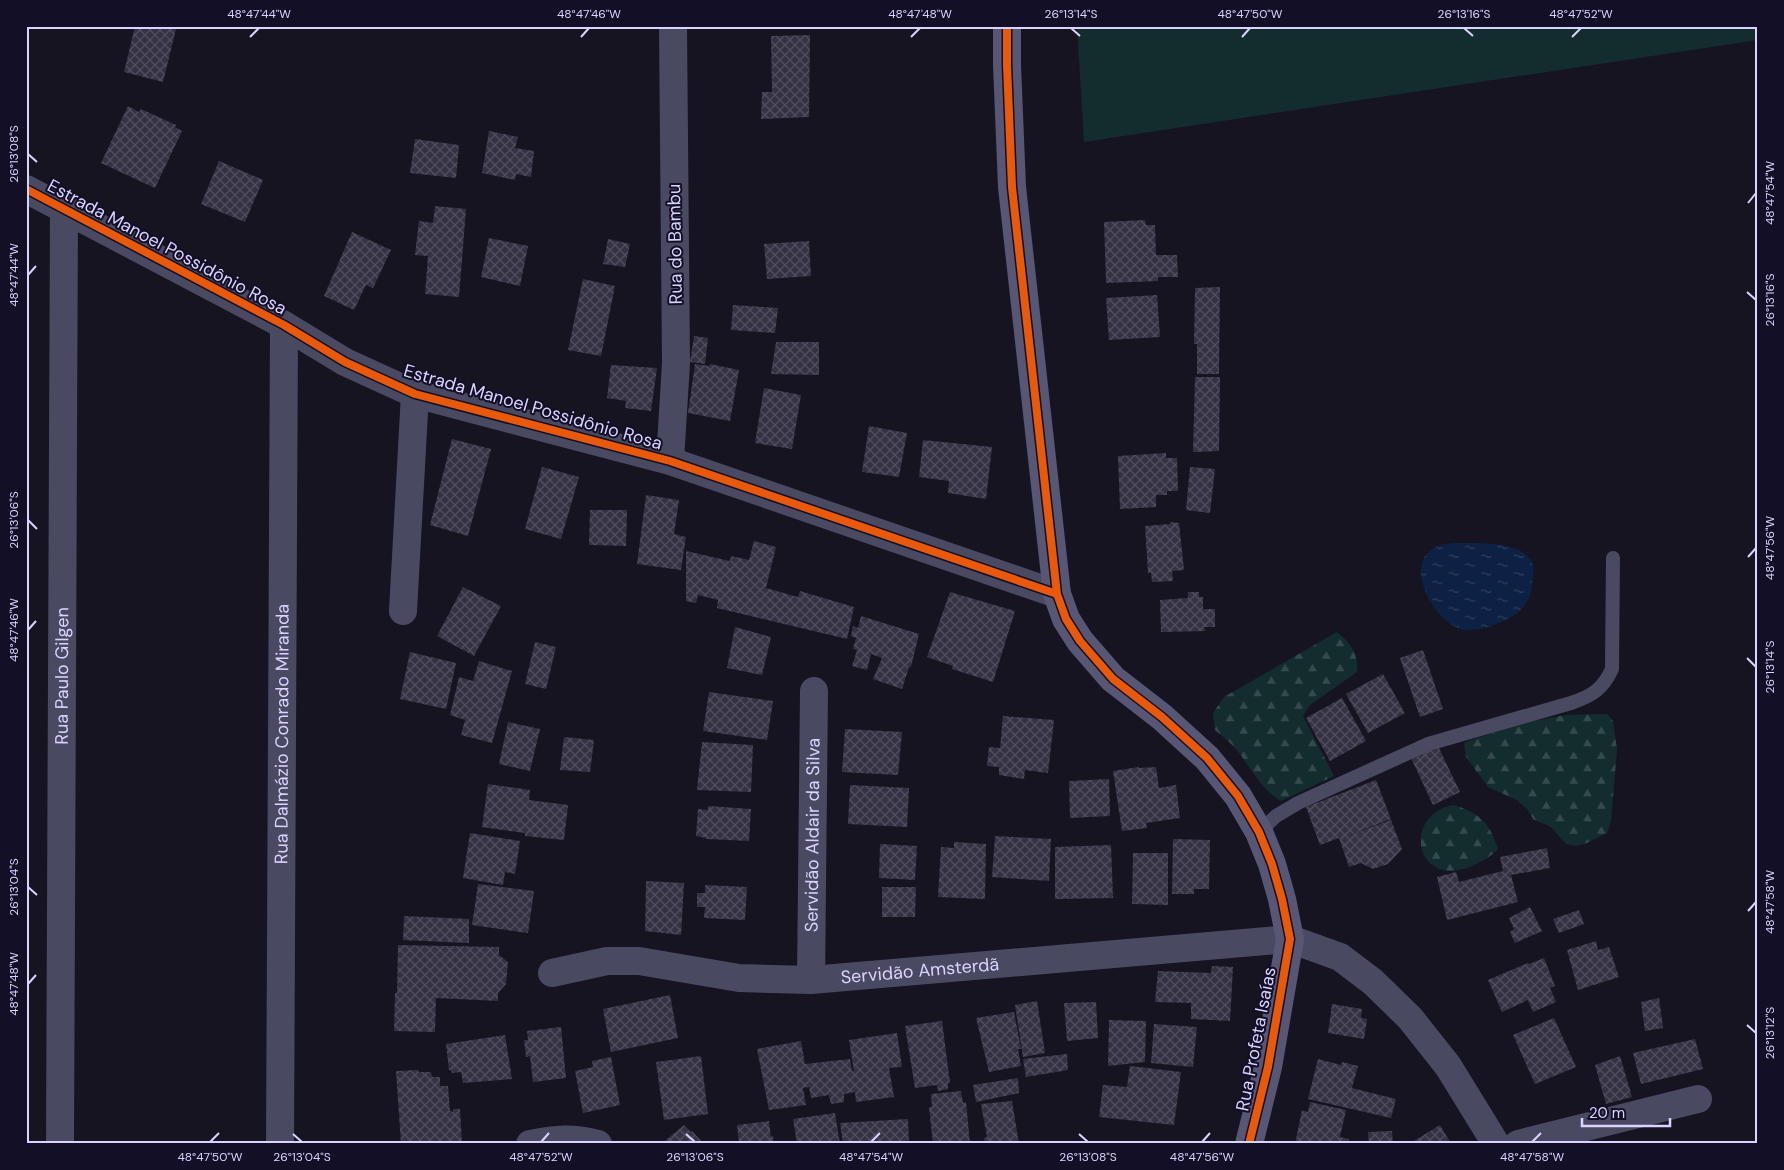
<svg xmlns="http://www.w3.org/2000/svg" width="1784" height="1170" font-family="'DM Sans',sans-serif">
	<defs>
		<pattern id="forest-firs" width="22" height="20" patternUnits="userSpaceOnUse" patternTransform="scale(1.25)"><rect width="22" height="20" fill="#132c2d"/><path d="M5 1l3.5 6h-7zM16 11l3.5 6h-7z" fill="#354a4c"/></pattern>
		<pattern id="water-ripples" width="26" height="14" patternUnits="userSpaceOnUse" patternTransform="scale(1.25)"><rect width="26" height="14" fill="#0d2144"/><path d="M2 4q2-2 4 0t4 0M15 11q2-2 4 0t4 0" fill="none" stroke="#304060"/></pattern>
		<pattern id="building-cross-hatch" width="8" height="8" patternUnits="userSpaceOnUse" patternTransform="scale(1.25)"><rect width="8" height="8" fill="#343243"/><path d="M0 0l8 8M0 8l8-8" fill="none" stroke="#514f5f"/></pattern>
	</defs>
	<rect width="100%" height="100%" fill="#161421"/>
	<!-- green -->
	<path fill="#132c2d" d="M1077,26H1758V40L1084,142Z"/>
	<!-- forest -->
	<path fill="url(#forest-firs)" d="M1337,632C1350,642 1359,655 1357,672L1310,705L1303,716L1334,776L1281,801C1261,790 1250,766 1236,749C1230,742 1222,736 1215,730L1213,713L1224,697Z
		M1607,714L1613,721L1617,749L1611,821L1607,833L1587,843L1576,846L1566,844L1551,827L1533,819L1528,810L1517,800L1488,787L1466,757L1464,743L1471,740L1529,722L1566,715Z
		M1453,805C1479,812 1490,823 1498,849C1491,857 1482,861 1472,866C1415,890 1401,816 1453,805Z"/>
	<!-- water -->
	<path fill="url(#water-ripples)" d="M1454,543C1475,543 1528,540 1533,566C1534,571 1532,579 1532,585C1532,598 1521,612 1510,618C1497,624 1481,631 1466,630C1439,628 1404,572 1430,551C1437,545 1445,544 1454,543Z"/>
	<!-- building -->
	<path fill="url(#building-cross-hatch)" d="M135,26H166L176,29L163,82L124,72Z
		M810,35L809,117L761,119L762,92H772L771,36Z
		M128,106L139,112L141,109L176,125L175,127L182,131L155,188L101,163Z
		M489,131L518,137L515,148L534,151L531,177L516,174L515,180L482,173Z
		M415,139L459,145L456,178L410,173Z
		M219,161L263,180L245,222L201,204Z
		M435,206L466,209L459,297L425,294L428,256L415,255L419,221L433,223Z
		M1145,220L1146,225H1155L1156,255H1177L1178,277H1158V281L1106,283L1104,222Z
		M352,232L391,250L373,288L366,285L354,310L324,296Z
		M489,238L528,246L520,286L481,277Z
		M608,239L630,244L625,267L603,264Z
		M809,241L811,276L767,279L764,244Z
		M583,279L615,286L601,356L568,350Z
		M1220,287L1219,374H1197V344H1194L1195,288Z
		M1157,295L1160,337L1109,340L1106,298Z
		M733,305L778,308L775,333L731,330Z
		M694,336L708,338L705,364L690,362Z
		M776,342H819V375L771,374Z
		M695,364L710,366V364L739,370L730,421L688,413Z
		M611,365L657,368L651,411L625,408L626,401L607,398Z
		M1195,377H1220L1219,451L1193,452Z
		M764,388L801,395L792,449L755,443Z
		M869,426L907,433L899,477L862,472Z
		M452,439L491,449L468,536L430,525Z
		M923,440L992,447L986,499L948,493L949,481L919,477Z
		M1166,453V458H1177L1178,491H1167V495H1156V507L1120,509L1118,456Z
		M542,467L579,477L561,539L525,529Z
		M1190,467L1215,469L1210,513L1186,510Z
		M646,495L679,500L674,534L686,537L681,570L637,564Z
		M590,510H627L626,546L589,545Z
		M1170,522L1179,523L1184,570L1172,571L1173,581L1152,582L1151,573H1148L1145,526L1170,524Z
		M754,541L776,547L766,588L798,597L800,591L854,607L847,639L717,608L718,600L698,595L696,603L686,601V551L730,561L731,556L749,560Z
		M463,587L501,606L474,656L437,636Z
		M950,592L1015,611L993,682L952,669L953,666L927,657Z
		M1188,592H1199V597H1203V609H1215V627H1204L1205,631L1161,632L1160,600L1188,598Z
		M861,616L919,634L911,667H909L902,689L873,679L882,658L871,654L867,670L852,666L857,650L853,649L856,638L851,636L853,626L858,628Z
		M735,627L771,637L762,675L727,668Z
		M535,642L556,647L546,689L525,684Z
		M1423,650L1443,709L1420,717L1400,658Z
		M410,652L456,663L446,709L400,699Z
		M479,661L512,671L492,743L461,735L465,720L450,715L459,677L473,681Z
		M1383,674L1405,713L1368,733L1346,694Z
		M709,692L773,701L767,740L703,731Z
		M1342,698L1366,741L1330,761L1306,718Z
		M1003,716L1054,720L1048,773L1025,770L1024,779L999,775V767L987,766L989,747L1000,748Z
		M508,722L540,729L530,771L499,764Z
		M845,729L902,732L898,775L842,772Z
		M564,737L594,740L590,772L560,770Z
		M702,742L753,745L751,792L697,790Z
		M1438,746L1460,792L1433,805L1411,758Z
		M1139,767V768L1156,767L1159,788L1176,785L1180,818L1146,823L1147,828L1122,831L1113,771Z
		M1109,779L1110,816L1070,818L1069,781Z
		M1376,780L1391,819L1345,837L1391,820L1402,849L1388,864L1373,869L1361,863L1349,867L1339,838L1320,845L1306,807Z
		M488,784L530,790L529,800L568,805L564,840L525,836V833L482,827Z
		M850,785L909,788L907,827L848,824Z
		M708,806L751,809L749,841L706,839V838L696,836L698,809L708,810Z
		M470,833L520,841L515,874L505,872L503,885L463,878Z
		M995,836L1051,839L1049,881L992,877Z
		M1173,839L1210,840L1209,889H1194V894H1172Z
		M954,842L986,844L985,899L938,897L941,847L954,848Z
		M880,844L917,846L915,880L879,878Z
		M1111,845L1113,898L1055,899V847Z
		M1547,848L1550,868L1511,875L1518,902L1447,920L1437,877L1456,872L1459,882L1503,871L1500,857Z
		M1133,853H1168V905L1132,904Z
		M646,881L684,883L681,935L645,931Z
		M478,884L534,891L528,933L472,925Z
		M705,885L747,887L745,920L704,918L705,907H697V893H705Z
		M882,887H916L915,917H882Z
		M1530,907L1542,931L1515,943L1510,932L1514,929L1509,918Z
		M1579,910L1584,924L1559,933L1553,919Z
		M404,916L469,919V943L403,940Z
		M1596,941L1598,950L1609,947L1619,977L1578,990L1567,950Z
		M398,945L499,947V955L508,962L506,984L498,993V1001L436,998L435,1032L394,1031L395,993H397Z
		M1544,958L1555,986L1550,988L1556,1002L1533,1012L1528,1000L1502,1012L1488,980L1528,963L1529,964Z
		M1212,966L1233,967L1230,1021L1191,1019V1003L1155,1002L1158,971L1211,973Z
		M670,995L678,1038L611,1052L603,1009Z
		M1659,998L1663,1028L1645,1031L1641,1002Z
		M1037,1001L1045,1053L1023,1057L1015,1005Z
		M1096,1002L1098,1038L1067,1041L1064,1003Z
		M1332,1004L1362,1009L1361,1018L1367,1019L1364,1039L1328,1033Z
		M1014,1012L1021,1049H1018L1021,1066L989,1072L976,1018Z
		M1554,1018L1576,1067L1535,1084L1513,1035Z
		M1109,1020L1146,1021L1145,1062L1108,1066Z
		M942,1021L950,1083H948V1089L938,1091L937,1085L915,1088L905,1026Z
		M1154,1024L1197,1027L1193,1067L1151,1063Z
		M561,1027L566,1078L533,1082L530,1056L526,1057L524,1040H528L527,1031Z
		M897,1033L902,1067L889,1068L894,1097L856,1102L855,1092L844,1094V1102L831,1104L829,1095L811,1098L809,1087L803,1088L806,1105L769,1110L757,1049L801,1041L805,1064L850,1059L852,1071H854L849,1040Z
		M505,1035L512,1079L463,1083L461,1072L452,1073L451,1070H449L446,1044Z
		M1695,1039L1703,1069L1641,1084L1633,1053Z
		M1067,1054L1068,1070L1026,1077L1023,1059Z
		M701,1056L708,1114L664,1120L656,1062Z
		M1620,1056L1632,1097L1606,1104L1595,1065Z
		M611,1057L620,1105L583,1113L575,1071L593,1067L592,1061Z
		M1318,1059L1341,1065L1342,1062L1358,1066L1352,1088L1396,1099L1391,1118L1308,1099Z
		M1130,1066L1181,1072L1174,1125L1099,1117L1103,1085L1127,1087Z
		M418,1070L419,1072H431L432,1077H440V1086H448L450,1111L453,1112V1109H460L462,1143L401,1144L396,1071Z
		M1018,1078L1019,1093L976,1102L973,1085Z
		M961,1091L963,1103L966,1102L970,1144H933L929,1107H932L931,1094Z
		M1012,1101L1019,1144H985L984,1138L987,1137L981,1104Z
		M1310,1102L1346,1110L1340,1137L1349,1139L1348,1144H1295L1302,1110L1308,1112Z
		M835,1113L840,1144H797L793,1119Z
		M908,1119L909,1144H843L840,1123Z
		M769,1121L771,1137L773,1136L774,1144H733L739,1142L737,1125Z
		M684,1125L691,1132L692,1131L704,1144H661Z
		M1440,1125L1451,1144H1409Z
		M1392,1131L1393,1144H1369L1368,1132Z"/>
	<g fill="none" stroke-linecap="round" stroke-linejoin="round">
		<!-- lane -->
		<path stroke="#4a4962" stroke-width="14" d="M1259,832L1276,816L1298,803L1428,744L1571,703C1592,696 1603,689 1612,669L1613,558"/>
		<!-- street -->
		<g stroke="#4a4962" stroke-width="28">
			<path d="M26,189L284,325L345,362L415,394L670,461L1057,594"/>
			<path d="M670,461L676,363L673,26"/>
			<path d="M403,611L415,394"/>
			<path id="s1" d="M552,973L607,961H639L739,978L811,980L1290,939L1340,957L1373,982L1410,1018L1448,1066L1496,1144"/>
			<path id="s2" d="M811,980L814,691"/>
			<path id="s3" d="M60,1144L64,209"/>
			<path id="s4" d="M280,1144L284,325"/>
			<path d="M530,1144C556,1139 572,1137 598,1144"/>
			<path d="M1518,1144L1698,1099"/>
		</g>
		<!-- secondary -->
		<path stroke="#575674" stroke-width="28" d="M1007,26V65L1012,187L1057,594L1066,619L1080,641L1113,679L1162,717L1207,758L1238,796L1259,832L1272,864L1282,899L1290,939L1268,1067L1249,1144"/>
		<defs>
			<path id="cycleway" d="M1007,26V65L1012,187L1057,594L1066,619L1080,641L1113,679L1162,717L1207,758L1238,796L1259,832L1272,864L1282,899L1290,939L1268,1067L1249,1144
				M26,189L284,325L345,362L415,394L670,461L1057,594"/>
		</defs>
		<!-- cycleway casing -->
		<use href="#cycleway" stroke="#130f26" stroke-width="11"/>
		<!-- cycleway -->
		<use href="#cycleway" stroke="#e8590c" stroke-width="8"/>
	</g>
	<!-- ticks -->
	<path fill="none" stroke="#d9d4ff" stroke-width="2" d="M1071,28L1080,36M1464,28L1473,36M250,37L259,28M581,37L589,28M911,37L920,28M1242,37L1250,28M1572,37L1581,28M28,154L37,162M1748,203L1756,193M28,275L36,266M1747,292L1756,300M28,520L37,529M1748,557L1756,548M28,630L36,621M1747,658L1756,667M28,887L37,895M1748,911L1756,902M28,984L36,975M1747,1025L1756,1033M293,1134L302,1142M686,1134L695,1142M1079,1134L1088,1142M210,1142L219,1133M541,1142L549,1133M871,1142L880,1133M1202,1142L1210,1133M1532,1142L1541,1133"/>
	<g text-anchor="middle" stroke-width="4" stroke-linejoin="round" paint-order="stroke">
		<!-- street labels -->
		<g font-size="18" fill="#d9d4ff" stroke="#130f26">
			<text transform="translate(675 244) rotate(-91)" y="6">Rua do Bambu</text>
			<text transform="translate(167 247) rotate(28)" y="6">Estrada Manoel Possidônio Rosa</text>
			<text transform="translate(533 407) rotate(16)" y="6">Estrada Manoel Possidônio Rosa</text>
			<text dy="6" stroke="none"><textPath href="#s3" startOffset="468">Rua Paulo Gilgen</textPath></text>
			<text dy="6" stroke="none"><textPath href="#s4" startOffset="410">Rua Dalmázio Conrado Miranda</textPath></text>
			<text dy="6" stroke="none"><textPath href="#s2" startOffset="145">Servidão Aldair da Silva</textPath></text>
			<text dy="6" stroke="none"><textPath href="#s1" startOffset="371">Servidão Amsterdã</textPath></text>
			<text transform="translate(1256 1039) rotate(-79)" y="6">Rua Profeta Isaías</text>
		</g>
	</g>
	<!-- border -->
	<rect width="1784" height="1170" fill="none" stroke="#130f26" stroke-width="55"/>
	<!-- scale -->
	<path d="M1582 1118v8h88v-8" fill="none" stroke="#d9d4ff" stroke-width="2.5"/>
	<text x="1589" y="1118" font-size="15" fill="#d9d4ff" stroke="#130f26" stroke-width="4" paint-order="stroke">20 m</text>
	<rect x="28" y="28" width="1728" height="1114" fill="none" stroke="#d9d4ff" stroke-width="2"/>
	<g font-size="12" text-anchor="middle" fill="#d9d4ff">
		<text x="259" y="18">48°47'44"W</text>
		<text x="589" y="18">48°47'46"W</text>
		<text x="920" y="18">48°47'48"W</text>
		<text x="1071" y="18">26°13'14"S</text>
		<text x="1250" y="18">48°47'50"W</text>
		<text x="1464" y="18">26°13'16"S</text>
		<text x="1581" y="18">48°47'52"W</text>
		<text transform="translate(14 154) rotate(-90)" y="4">26°13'08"S</text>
		<text transform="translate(1770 193) rotate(-90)" y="4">48°47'54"W</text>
		<text transform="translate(14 275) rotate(-90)" y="4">48°47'44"W</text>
		<text transform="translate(1770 300) rotate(-90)" y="4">26°13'16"S</text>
		<text transform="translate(14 520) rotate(-90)" y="4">26°13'06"S</text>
		<text transform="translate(1770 548) rotate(-90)" y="4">48°47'56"W</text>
		<text transform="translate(14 630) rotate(-90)" y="4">48°47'46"W</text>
		<text transform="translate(1770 667) rotate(-90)" y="4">26°13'14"S</text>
		<text transform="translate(14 887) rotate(-90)" y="4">26°13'04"S</text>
		<text transform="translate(1770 902) rotate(-90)" y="4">48°47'58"W</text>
		<text transform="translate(14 984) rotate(-90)" y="4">48°47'48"W</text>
		<text transform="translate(1770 1033) rotate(-90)" y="4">26°13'12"S</text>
		<text x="210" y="1161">48°47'50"W</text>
		<text x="302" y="1161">26°13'04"S</text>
		<text x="541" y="1161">48°47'52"W</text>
		<text x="695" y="1161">26°13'06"S</text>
		<text x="871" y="1161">48°47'54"W</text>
		<text x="1088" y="1161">26°13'08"S</text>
		<text x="1202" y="1161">48°47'56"W</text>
		<text x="1532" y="1161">48°47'58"W</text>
	</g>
</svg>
